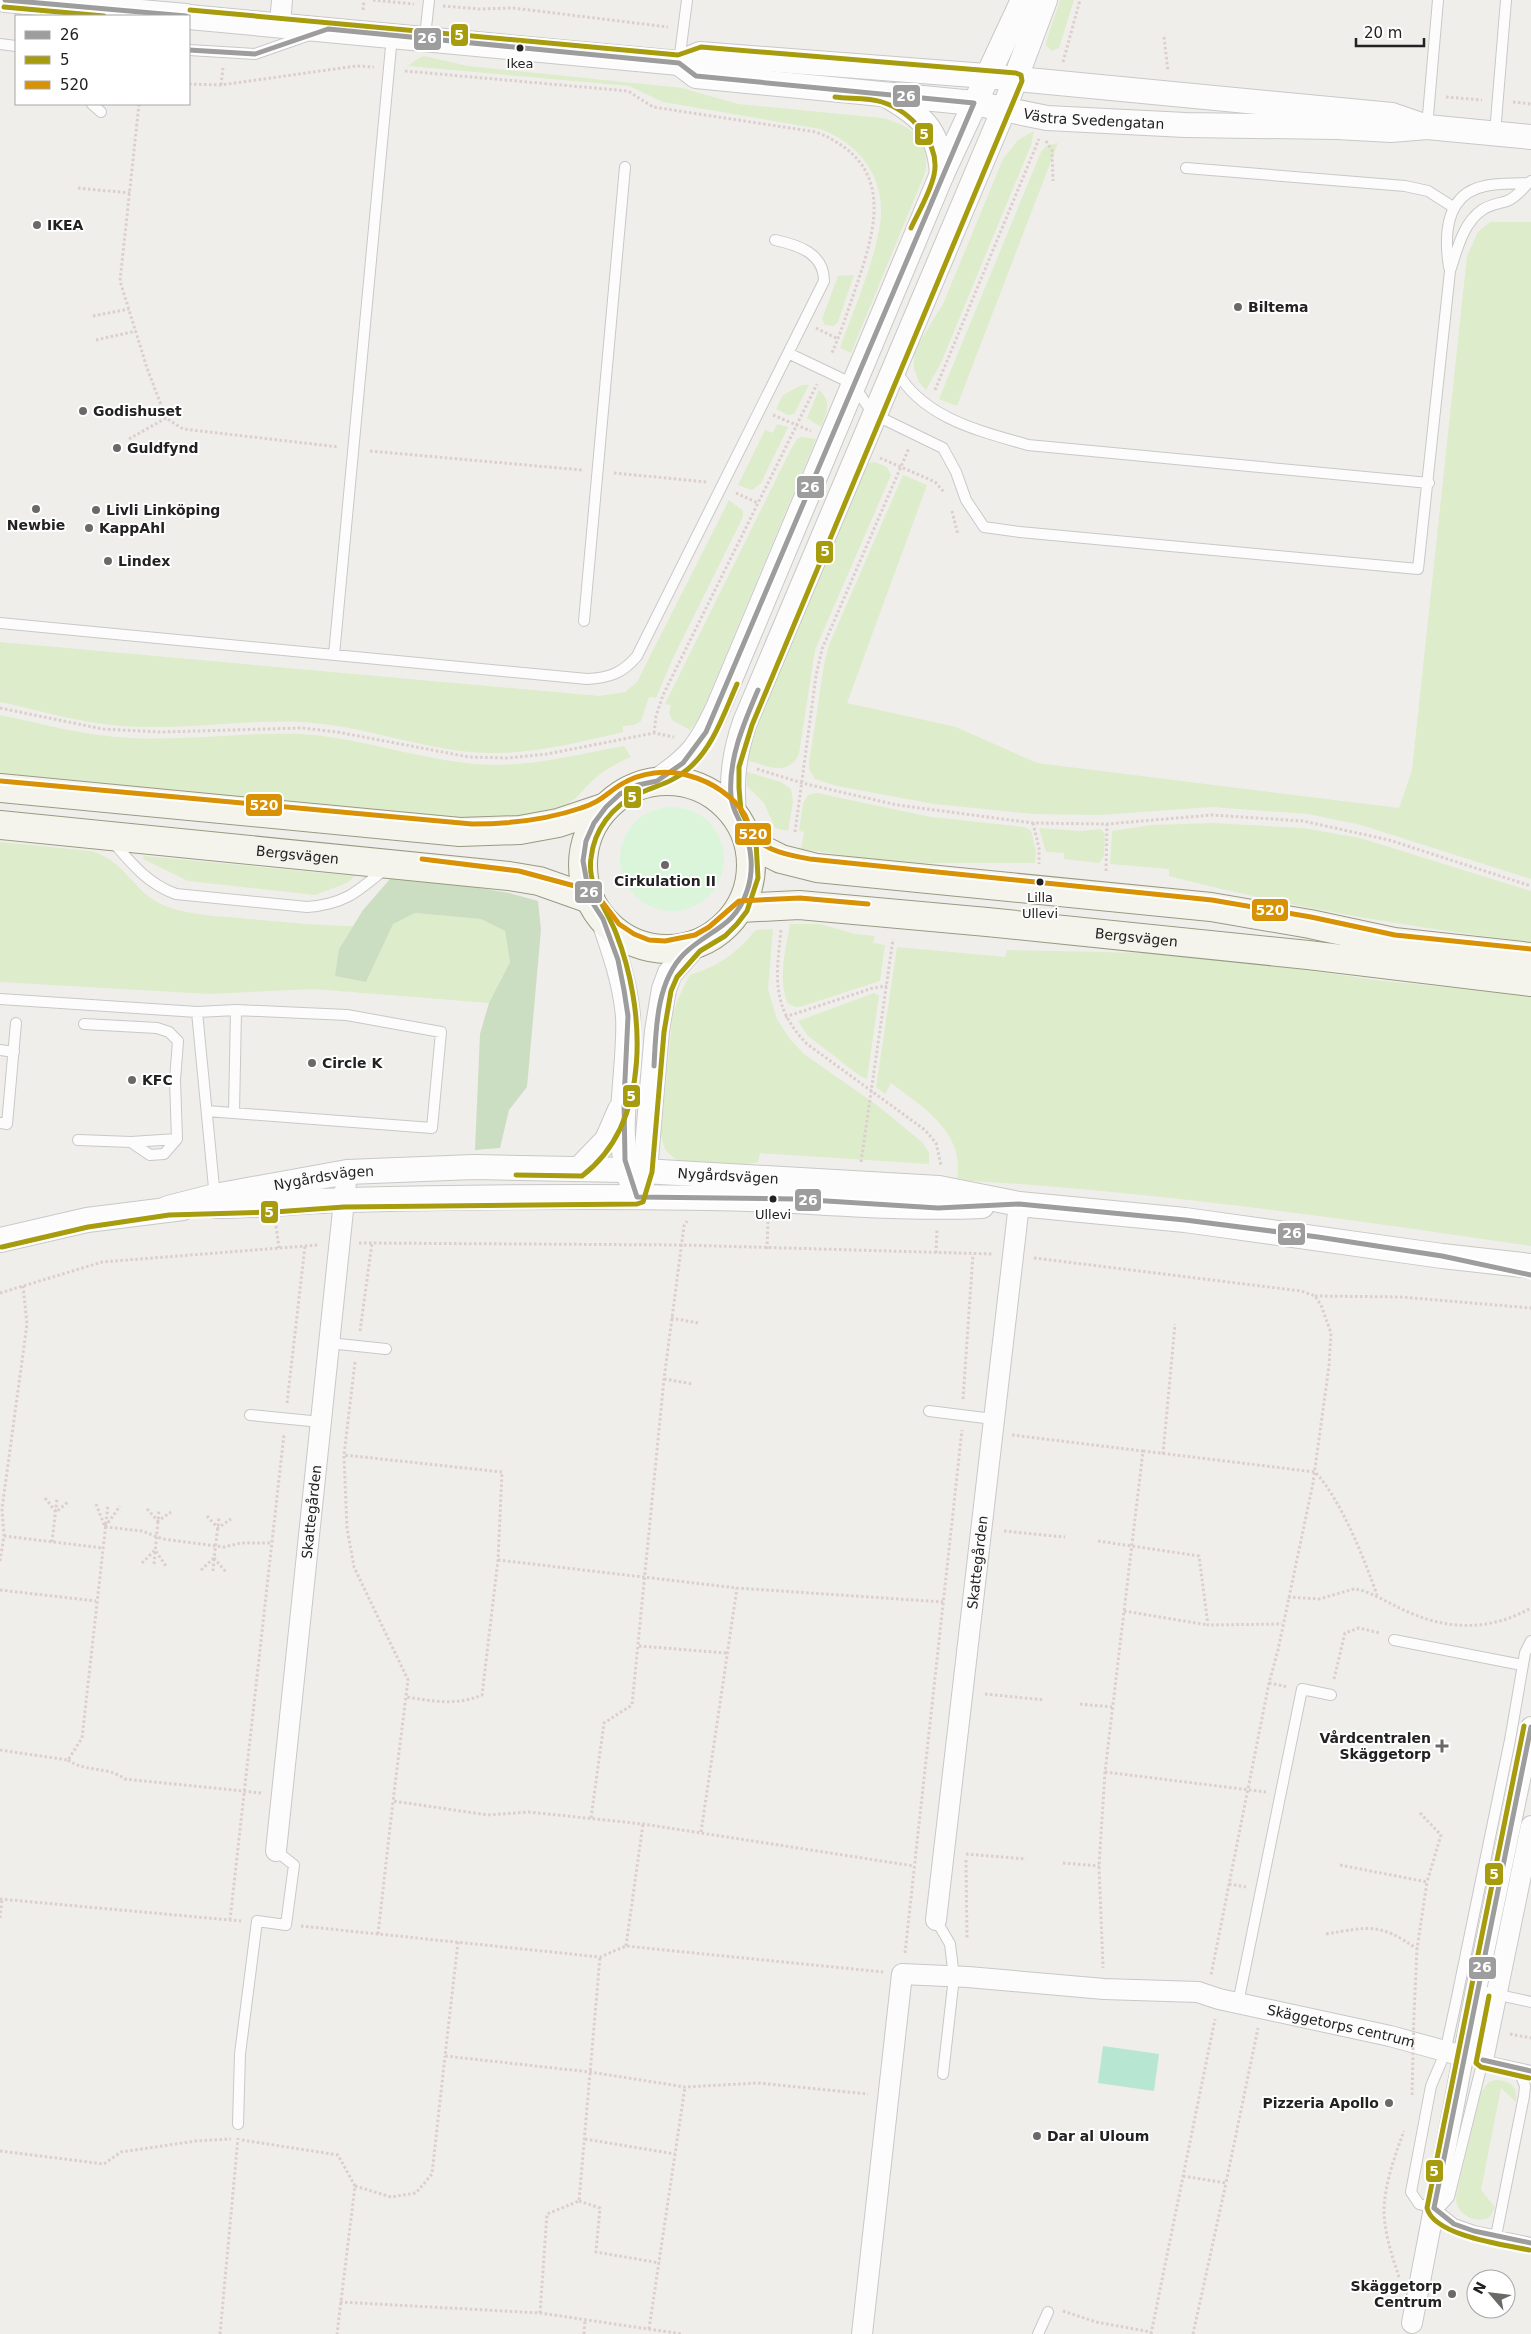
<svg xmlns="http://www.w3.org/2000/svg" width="1531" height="2334" font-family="'DejaVu Sans',sans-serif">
	<rect width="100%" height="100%" fill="#f0eeeb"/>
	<!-- grass -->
	<path fill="#ddeccb" d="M1060,0H1074L1059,48L1052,51L1046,46V42Z
		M424,56L468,66L682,88L738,104L882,118C912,126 931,139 925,173L851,353L840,348C853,311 882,245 881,209C881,171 854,141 820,129L663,102L629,86L408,66L417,59Z
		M1034,131L1031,145L941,363L926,390L919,382L914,368V351L943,304L1003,159L1018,140Z
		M1058,143L957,406L939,399L1041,152L1046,146Z
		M1490,222H1531V879L1361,825L1308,814L1212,807L1099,815L1033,814L934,804L837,786L815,779L809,769V763L824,665L829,645L903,475L927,485L847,703L956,727L1037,763L1399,808L1412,770L1467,256L1478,232Z
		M854,275L838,322L834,326L825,325L822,319L838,276Z
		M802,385H809L794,414L788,415L776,409L783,395Z
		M819,390C832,401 827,413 821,427L807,418Z
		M777,424L788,427L761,483L752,490L738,485L765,430L773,433Z
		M801,437L816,439L700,717L690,730L672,720L669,713L671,705L665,704L791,449L797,439Z
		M875,462L887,467L891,475L815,650L799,754C788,777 766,766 747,760L758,722L865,467L868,463Z
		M729,500L743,511V517L673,658L656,698L649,697L641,721L634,725L623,726V732C572,744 521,757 469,752C413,746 358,725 301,722C236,719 169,733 104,724C69,720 34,709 0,702V642L599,696L625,692L637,682Z
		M0,715C43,724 86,736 130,738C187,741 243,732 300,734C356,737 411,757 467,763C521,770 572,755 624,746L631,757C617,763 604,770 592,781C586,787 580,795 573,800C540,822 490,817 452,817L0,773Z
		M747,772L781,782L791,789L793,802L788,831L775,828L764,803L747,786Z
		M817,793L931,817L1025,827L1031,831L1036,851L1035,863H923L863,858L801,849L804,832L799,831L803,803L808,795Z
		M1214,823L1303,828L1360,838L1531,891V942C1409,927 1288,907 1169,876V869L1110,864L1112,831L1152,825Z
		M1039,828L1080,831L1101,829L1105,834L1104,856L1099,863L1064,859V853L1046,852Z
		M0,842L91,851C126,861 133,892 163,905C190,916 221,916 250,919C284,922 319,926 353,926L339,949L336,976L366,982L393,923L415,913L481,919L505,931L510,962L489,1003L313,989L209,994L0,982Z
		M144,856L355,876L347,883L315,895L188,881L143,859Z
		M790,924H820L855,934L875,936L873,943L885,945L880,981L803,1006L796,1007L788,1004C777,979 786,950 790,924Z
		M773,929L768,989L777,1019L790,1039L804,1054L878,1106L923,1143L929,1153V1164L760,1153L758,1162C730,1167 685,1176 665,1149C663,1145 662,1138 661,1134L672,1020C675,1003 682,990 690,975C721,965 735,954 756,930Z
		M897,947L1005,957L1007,950L1146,953L1263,964L1376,980L1531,996V1246C1341,1218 1149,1191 957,1180C965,1132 924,1108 891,1083L885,1094L876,1087Z
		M874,993L879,996L867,1079L860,1076L808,1036L798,1021Z
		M1496,2080C1511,2081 1518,2086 1516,2102L1501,2088L1481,2190L1495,2207L1490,2217C1476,2225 1455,2214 1456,2197L1481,2092L1489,2082Z"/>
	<!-- forest -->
	<path fill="#cbdec1" d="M409,876L509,893L538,901L541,930L527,1087L509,1110L500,1148L475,1150L480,1034L489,1003L510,962L505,931L481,919L415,913L393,924L366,982L335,976L339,949L363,910L390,879Z"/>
	<!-- park -->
	<path fill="#daf5da" d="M620 859a52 52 0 1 1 104 0a52 52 0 1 1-104 0Z"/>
	<!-- pitch -->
	<path fill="#b7e6d2" d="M1103,2046L1159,2054L1154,2091L1098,2083Z"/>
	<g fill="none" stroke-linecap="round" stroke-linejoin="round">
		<defs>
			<path id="service" d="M425,37L429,0
				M0,44L16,46
				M189,50L255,54L309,35
				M679,62L687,0
				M92,104L101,112
				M1427,127L1438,0
				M1495,133L1506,0
				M1186,168L1405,186L1428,191L1453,207
				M1449,267C1444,235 1445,194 1485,186C1499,183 1514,184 1528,183
				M790,354L853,384L873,414L943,448L956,472L966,500L984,527L1020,532L1418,569L1450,271C1457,250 1463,223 1482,210C1491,204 1498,204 1507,201C1518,197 1523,187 1531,181
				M896,370C922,418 980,431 1028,445L1429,483
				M584,621L625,167
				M0,623L587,679C609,678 623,673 637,656L824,281C824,253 798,245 775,240
				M334,655L392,36
				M113,842C131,863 148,884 176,894L307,907C345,904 357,892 386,868
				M0,999L197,1012L236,1010L347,1015L441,1032L432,1128L207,1111
				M197,1012L215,1198
				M0,1050L14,1052
				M234,1113L236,1010
				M0,1123L7,1124L16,1023
				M78,1140L131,1142L177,1139L175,1080L178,1041L169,1032L157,1028L84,1024
				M131,1142L150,1155L164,1154L177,1139
				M329,1343L386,1349
				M929,1411L993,1419
				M250,1415L321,1422
				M1394,1640L1522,1665
				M1531,1641L1525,1653L1510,1740L1457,1997L1445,2053L1431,2086L1411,2192L1419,2204L1434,2208L1454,2224L1474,2231L1531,2243
				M936,1920L950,1944L954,1977L943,2074
				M1476,1990L1531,2002
				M1238,2003L1302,1689L1331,1695
				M1481,2060L1531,2071
				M238,2124L240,2054L257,1921L286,1925L294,1865L276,1851
				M1435,2208L1442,2205L1449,2197L1483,2060
				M1496,2236L1524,2096L1525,2086L1518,2068
				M1038,2334L1048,2312"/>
			<g id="minor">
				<path d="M280,24L282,0"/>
				<path id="s1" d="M276,1851L347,1172"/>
				<path id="s2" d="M936,1920L1019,1204"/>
				<path d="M1483,2060L1531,1826"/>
				<path d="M1412,2323L1476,1990L1531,1727"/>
				<path id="s3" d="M862,2334L902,1974L968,1977L1104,1989L1198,1992L1219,1999L1390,2036L1463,2056"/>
			</g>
			<g id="tertiary">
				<path d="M5,0L186,16"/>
				<path d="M189,17L679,63L700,54L986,76L1392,115L1427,127"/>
				<path id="s4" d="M679,63L696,76L974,103L1047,118L1185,125L1337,127L1391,130L1427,127L1531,137"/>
				<path d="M891,98C925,118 939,133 942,174"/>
				<path d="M657,781C692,757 700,746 718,708L942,174L1023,0"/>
				<path d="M734,813C731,780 734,754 745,722L1004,109L1045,0"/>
				<path d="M603,919C614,951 625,982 628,1016C631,1068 612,1136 632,1184"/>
				<path d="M579,1169L607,1140L620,1110"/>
				<path d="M641,1186L645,1171L657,1031L664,989L670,973L695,945"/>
				<path d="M216,1206C260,1206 303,1201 347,1200C467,1197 588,1196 709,1198C800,1199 891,1210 982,1206"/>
				<path id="s5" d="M168,1208L215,1196L347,1172L474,1167L626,1170L939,1188L1019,1204L1185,1220L1442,1256L1531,1266"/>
				<path d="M0,1240L87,1220L183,1208"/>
			</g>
			<g id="secondary">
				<circle cx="667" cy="865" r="84"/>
				<path d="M0,788L460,832L520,830L558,823L606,807"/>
				<path id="s6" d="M0,825L509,876L539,881L590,899"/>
				<path d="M749,843L781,859L817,868L1211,907L1310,924L1394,942L1531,957"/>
				<path id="s7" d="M740,908L799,905L987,922L1308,955L1531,982"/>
			</g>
		</defs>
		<!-- service casing -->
		<use href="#service" stroke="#c9c8c7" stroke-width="12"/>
		<!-- minor casing -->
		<use href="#minor" stroke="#c9c8c7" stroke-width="22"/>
		<!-- tertiary casing -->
		<use href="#tertiary" stroke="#c9c8c7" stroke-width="26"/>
		<!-- secondary casing -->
		<use href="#secondary" stroke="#999a82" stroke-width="30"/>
		<!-- path -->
		<path stroke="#dccecd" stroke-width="3" stroke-dasharray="2.5 2.5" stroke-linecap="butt" d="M373,0L414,4
			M443,6L479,9L513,8L668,27
			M363,10L364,0
			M1164,37L1168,71
			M1063,62L1080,0
			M405,71L628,91L653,107L816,132C894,163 878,223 856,287C848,310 841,333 831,355
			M189,84L221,85L356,66L374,67
			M221,85L223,68
			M1446,97L1482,100
			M1513,102L1531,104
			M139,104L120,281L147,368L166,418L183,429L339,447
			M1046,141L1052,150L1053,181
			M78,188L130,193
			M93,316L129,309
			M816,328L838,339
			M96,340L136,331
			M935,390L1039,139
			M773,415L811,431
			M129,439L166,418
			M370,451L582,470
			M880,458L935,482L944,492
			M614,473L707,482
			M736,493L758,503
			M952,511L958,535
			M0,708L103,729L161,732L302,728L337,732L469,757L507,758L547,754L654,733L674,737
			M654,733L656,716L663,695L817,384
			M757,769L802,783L897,805L1033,823L1107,824L1212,815L1303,821L1389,840L1531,886
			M1033,823L1039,848V864
			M795,832L816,676L822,649L909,448
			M1106,871L1107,824
			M781,930C776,977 771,1007 807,1044L925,1130L936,1143L941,1165
			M785,1017L873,988L887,986
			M861,1162L893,939
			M276,1226L279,1248
			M359,1243L682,1245L993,1254
			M767,1249L768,1222
			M936,1253L937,1228
			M1034,1258L1301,1291L1315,1296L1321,1305L1331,1333L1329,1366L1313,1483L1278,1650L1269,1683L1211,1975
			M0,1293L102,1262L318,1245
			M1315,1296L1401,1297L1531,1308
			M671,1318L698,1323
			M360,1331L372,1243
			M355,1362L344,1455L502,1472L498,1560L482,1695C456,1706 433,1701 406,1697
			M664,1379L693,1384
			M963,1399L973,1254
			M287,1403L305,1246
			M1012,1435L1143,1451L1105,1772L1099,1866L1103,1968
			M1143,1451L1315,1472C1340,1498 1365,1560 1377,1595
			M1163,1454L1175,1324
			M344,1456L347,1528L354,1567L408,1680L393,1801
			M45,1498L56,1512L69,1501
			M96,1504L105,1527L120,1506
			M147,1509L158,1521L171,1512
			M207,1516L218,1528L231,1519
			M105,1527L142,1531L163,1539L224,1547L241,1543H272
			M1004,1531L1065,1537
			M4,1536L103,1548
			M1098,1541L1199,1556L1208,1625L1282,1624
			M52,1542L57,1499
			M214,1558L226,1572
			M498,1560L737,1588L943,1602
			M0,1561L4,1536L2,1509L27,1324L23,1286
			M142,1563L155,1550L166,1566
			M154,1564L159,1511
			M201,1570L214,1558L219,1518
			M213,1571L214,1559
			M0,1590L96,1601
			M1288,1597L1319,1599L1354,1589L1361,1590C1379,1596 1395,1607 1413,1614C1453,1631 1494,1629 1531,1608
			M1124,1611L1208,1625
			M639,1646L726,1653
			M1334,1679L1345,1633L1359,1628L1380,1633
			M1269,1683L1288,1687
			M985,1694L1044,1700
			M1080,1704L1112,1707
			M0,1750L68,1760L82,1738L108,1505
			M68,1760C86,1773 105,1765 125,1779L262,1793
			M1105,1772L1266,1792
			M1420,1813L1441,1835L1427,1882
			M591,1818L604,1723L632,1705L664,1379L684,1226L687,1221
			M701,1832L737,1588
			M966,1854L1026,1859
			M966,1860L967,1939
			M1063,1863L1099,1866
			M1340,1865L1427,1882L1417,1949
			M1229,1884L1246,1887
			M0,1899L241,1921
			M0,1918L2,1899
			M230,1920L284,1434
			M301,1926L600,1957L626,1946L883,1972
			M378,1934L393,1801L488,1815L529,1812L643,1824L914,1866
			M1326,1934C1369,1927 1379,1922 1417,1949L1414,2013
			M458,1942L445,2056L590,2072L685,2087L757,2083L868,2094
			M626,1946L643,1824
			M905,1953L962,1430
			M1510,2034L1531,2038
			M585,2139L675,2154
			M242,2140L338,2155L355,2186L337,2334
			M0,2151L104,2164L121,2152L196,2141L231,2139
			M1183,2176L1226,2183L1258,2028
			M355,2186L391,2197L416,2193L432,2174L445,2056
			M579,2201L600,2208L596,2252L660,2263
			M1399,2277C1392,2256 1384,2232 1384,2209C1385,2183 1395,2155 1404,2131
			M340,2302L540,2313L682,2334
			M1063,2311L1096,2322L1151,2332
			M540,2313L547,2214L579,2201L600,1957
			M649,2329L685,2087
			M220,2334L238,2138
			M584,2334L585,2319
			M1151,2334L1215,2019
			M1193,2334L1226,2183"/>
		<!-- service -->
		<use href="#service" stroke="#fdfcfc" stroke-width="10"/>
		<!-- minor -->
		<use href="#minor" stroke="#fdfcfc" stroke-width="20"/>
		<!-- tertiary -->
		<use href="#tertiary" stroke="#fdfcfc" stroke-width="24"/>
		<!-- secondary -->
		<use href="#secondary" stroke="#f4f4ed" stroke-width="28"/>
		<!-- path-bridge -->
		<path stroke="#dccecd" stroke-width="3" stroke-dasharray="2.5 2.5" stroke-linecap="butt" d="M1412,2095L1414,2013"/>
		<defs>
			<path id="bus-1" d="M5,0L186,16
				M189,50L255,54L328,29L679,63L696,76L974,103L706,732L683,763L657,781L638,785L620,794L606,807L594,823L586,841L583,861L590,899L603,919L618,960L624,990L628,1016L624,1101L625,1160L637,1197L795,1199L938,1208L1019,1204L1185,1220L1318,1237L1442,1256L1531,1275
				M654,1066C656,1030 656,982 684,954C708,930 735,928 747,891C754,871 752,847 743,828C738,817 732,809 731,796C728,759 744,723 758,690
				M1483,2060L1531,2071
				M1434,2208L1531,1727
				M1434,2208L1454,2224L1474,2231L1531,2243"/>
			<path id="bus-2" d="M4,7L104,16
				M835,97C850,99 867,97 882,102C910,111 941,143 934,175C930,193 919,211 911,228
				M516,1175L582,1176C653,1122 645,1007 616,933C606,908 587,886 591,858C594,830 612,806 638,794C657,785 672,783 688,769C713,748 724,713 737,684
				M2,1247L88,1227L169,1215L274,1212L344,1207L637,1204L643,1202L652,1172L664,1032L671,991L677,977L700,951L725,936L737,924L747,911L758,878L756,841L741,811L739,788V767L752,725L1022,81L1021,75L1016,73L701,47L678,55L190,10
				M1524,1726L1427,2208C1434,2236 1505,2245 1529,2250
				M1489,1996L1476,2063L1481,2067L1529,2078"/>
			<path id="bus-3" d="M1,781L472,824C510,824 546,820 581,808C599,803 606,794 620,785C641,772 667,769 690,776C712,782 733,796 745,815C748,822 750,830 754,836C764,851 794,856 810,859L1212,900L1311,917L1395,935L1531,949
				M422,859L519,871L586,889L597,895L619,924L634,934L649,940L665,941L695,935L709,927L739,901L800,898L868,904"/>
		</defs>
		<!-- bus-1 casing -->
		<use href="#bus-1" stroke="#fff" stroke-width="9"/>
		<!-- bus-2 casing -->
		<use href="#bus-2" stroke="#fff" stroke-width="9"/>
		<!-- bus-3 casing -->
		<use href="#bus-3" stroke="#fff" stroke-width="9"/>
		<!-- bus-1 -->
		<use href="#bus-1" stroke="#9d9d9d" stroke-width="5"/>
		<!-- bus-2 -->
		<use href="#bus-2" stroke="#a79c0e" stroke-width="5"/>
		<!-- bus-3 -->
		<use href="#bus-3" stroke="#d79205" stroke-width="5"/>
	</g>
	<!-- markers -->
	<g fill="#222" stroke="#fff" stroke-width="2">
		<circle cx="520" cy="48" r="4.5"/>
		<circle cx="1040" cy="882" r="4.5"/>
		<circle cx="773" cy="1199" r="4.5"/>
	</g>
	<g fill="#6a6968" stroke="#fff" stroke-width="2">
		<circle cx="37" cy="225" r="5"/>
		<circle cx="1238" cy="307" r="5"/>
		<circle cx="83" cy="411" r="5"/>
		<circle cx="117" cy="448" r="5"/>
		<circle cx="36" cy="509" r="5"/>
		<circle cx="96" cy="510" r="5"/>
		<circle cx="89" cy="528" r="5"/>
		<circle cx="108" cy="561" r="5"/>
		<circle cx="665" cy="865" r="5"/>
		<circle cx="312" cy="1063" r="5"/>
		<circle cx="132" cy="1080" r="5"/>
		<path d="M1439.5 1738.5h5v5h5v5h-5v5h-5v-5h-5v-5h5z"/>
		<circle cx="1389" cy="2103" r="5"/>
		<circle cx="1037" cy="2136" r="5"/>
		<circle cx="1452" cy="2294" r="5"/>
	</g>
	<g text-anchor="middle" stroke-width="4" stroke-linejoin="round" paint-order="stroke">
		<!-- bus labels -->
		<g font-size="13" fill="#222" stroke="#fff">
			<text x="520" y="68">Ikea</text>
			<text x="1040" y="902">Lilla<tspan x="1040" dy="16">Ullevi</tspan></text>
			<text x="773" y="1219">Ullevi</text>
		</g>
		<!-- street labels -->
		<g font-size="14" fill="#222" stroke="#fff">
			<text dy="5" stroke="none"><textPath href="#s4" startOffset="422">Västra Svedengatan</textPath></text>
			<text dy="5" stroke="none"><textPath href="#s6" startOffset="299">Bergsvägen</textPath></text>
			<text dy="5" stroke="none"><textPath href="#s7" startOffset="398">Bergsvägen</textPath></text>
			<text dy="5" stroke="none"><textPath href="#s5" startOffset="564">Nygårdsvägen</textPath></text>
			<text dy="5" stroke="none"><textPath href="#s5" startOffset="159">Nygårdsvägen</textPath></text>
			<text dy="5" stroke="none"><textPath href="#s1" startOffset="341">Skattegården</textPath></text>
			<text dy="5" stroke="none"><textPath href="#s2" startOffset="360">Skattegården</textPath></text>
			<text dy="5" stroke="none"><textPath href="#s3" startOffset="806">Skäggetorps centrum</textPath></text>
		</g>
		<!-- poi labels -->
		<g font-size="14" font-weight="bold" fill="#222" stroke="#fff" text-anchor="start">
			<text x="47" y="230">IKEA</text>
			<text x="1248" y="312">Biltema</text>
			<text x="93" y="416">Godishuset</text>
			<text x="127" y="453">Guldfynd</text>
			<text x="106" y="515">Livli Linköping</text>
			<text x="36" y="530" text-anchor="middle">Newbie</text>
			<text x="99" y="533">KappAhl</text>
			<text x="118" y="566">Lindex</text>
			<text x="665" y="886" text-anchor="middle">Cirkulation II</text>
			<text x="322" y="1068">Circle K</text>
			<text x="142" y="1085">KFC</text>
			<text x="1431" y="1743" text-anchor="end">Vårdcentralen<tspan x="1431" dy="16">Skäggetorp</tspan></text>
			<text x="1379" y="2108" text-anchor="end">Pizzeria Apollo</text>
			<text x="1047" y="2141">Dar al Uloum</text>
			<text x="1442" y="2291" text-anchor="end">Skäggetorp<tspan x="1442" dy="16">Centrum</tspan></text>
		</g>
	</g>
	<g stroke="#fff" stroke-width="2">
		<rect x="450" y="23" width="19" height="24" rx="5" fill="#a79c0e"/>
		<rect x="413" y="27" width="29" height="24" rx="5" fill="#9d9d9d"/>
		<rect x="892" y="84" width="29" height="24" rx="5" fill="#9d9d9d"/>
		<rect x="914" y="122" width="20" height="24" rx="5" fill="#a79c0e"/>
		<rect x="796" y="475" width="29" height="24" rx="5" fill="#9d9d9d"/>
		<rect x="815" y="540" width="19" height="24" rx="5" fill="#a79c0e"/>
		<rect x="623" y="785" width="19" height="24" rx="5" fill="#a79c0e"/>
		<rect x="245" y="793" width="38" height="24" rx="5" fill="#d79205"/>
		<rect x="734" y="822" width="38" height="24" rx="5" fill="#d79205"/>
		<rect x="574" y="880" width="29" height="24" rx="5" fill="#9d9d9d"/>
		<rect x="1251" y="898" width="38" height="24" rx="5" fill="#d79205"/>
		<rect x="622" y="1084" width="19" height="24" rx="5" fill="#a79c0e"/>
		<rect x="794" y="1188" width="28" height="24" rx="5" fill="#9d9d9d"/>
		<rect x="260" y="1200" width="19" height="24" rx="5" fill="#a79c0e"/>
		<rect x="1277" y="1222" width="29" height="24" rx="5" fill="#9d9d9d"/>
		<rect x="1484" y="1862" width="20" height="24" rx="5" fill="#a79c0e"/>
		<rect x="1468" y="1956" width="29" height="24" rx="5" fill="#9d9d9d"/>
		<rect x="1425" y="2159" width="19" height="24" rx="5" fill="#a79c0e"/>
	</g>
	<g font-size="14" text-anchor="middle" font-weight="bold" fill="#fff">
		<text x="459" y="40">5</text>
		<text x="427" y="43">26</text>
		<text x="906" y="101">26</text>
		<text x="924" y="139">5</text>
		<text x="810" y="492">26</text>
		<text x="825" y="556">5</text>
		<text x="632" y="802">5</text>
		<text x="264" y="810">520</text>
		<text x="753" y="839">520</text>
		<text x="589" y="897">26</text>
		<text x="1270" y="915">520</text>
		<text x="631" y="1101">5</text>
		<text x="808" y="1205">26</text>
		<text x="269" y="1217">5</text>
		<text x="1292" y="1238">26</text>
		<text x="1494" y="1879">5</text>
		<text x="1482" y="1972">26</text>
		<text x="1434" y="2176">5</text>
	</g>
	<!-- legend -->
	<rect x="15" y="15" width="175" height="90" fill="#ffffff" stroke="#a7a7a7"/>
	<rect x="25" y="31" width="25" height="8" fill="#9d9d9d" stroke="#a7a7a7"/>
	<text x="60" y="40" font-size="15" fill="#222222">26</text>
	<rect x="25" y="56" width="25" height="8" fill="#a79c0e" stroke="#a7a7a7"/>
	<text x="60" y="65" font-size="15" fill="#222222">5</text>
	<rect x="25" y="81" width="25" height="8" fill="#d79205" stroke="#a7a7a7"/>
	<text x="60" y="90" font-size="15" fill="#222222">520</text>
	<!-- north arrow -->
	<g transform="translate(1491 2294) rotate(298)"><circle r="24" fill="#ffffff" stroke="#a7a7a7"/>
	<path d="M0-4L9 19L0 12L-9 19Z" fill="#6a6968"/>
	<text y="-8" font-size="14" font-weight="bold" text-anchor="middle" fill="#222222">N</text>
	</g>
	<!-- scale -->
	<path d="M1356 38v8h68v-8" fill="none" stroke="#222222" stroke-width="2.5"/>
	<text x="1364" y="38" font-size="15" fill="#222222" stroke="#ffffff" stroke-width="4" paint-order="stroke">20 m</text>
</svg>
